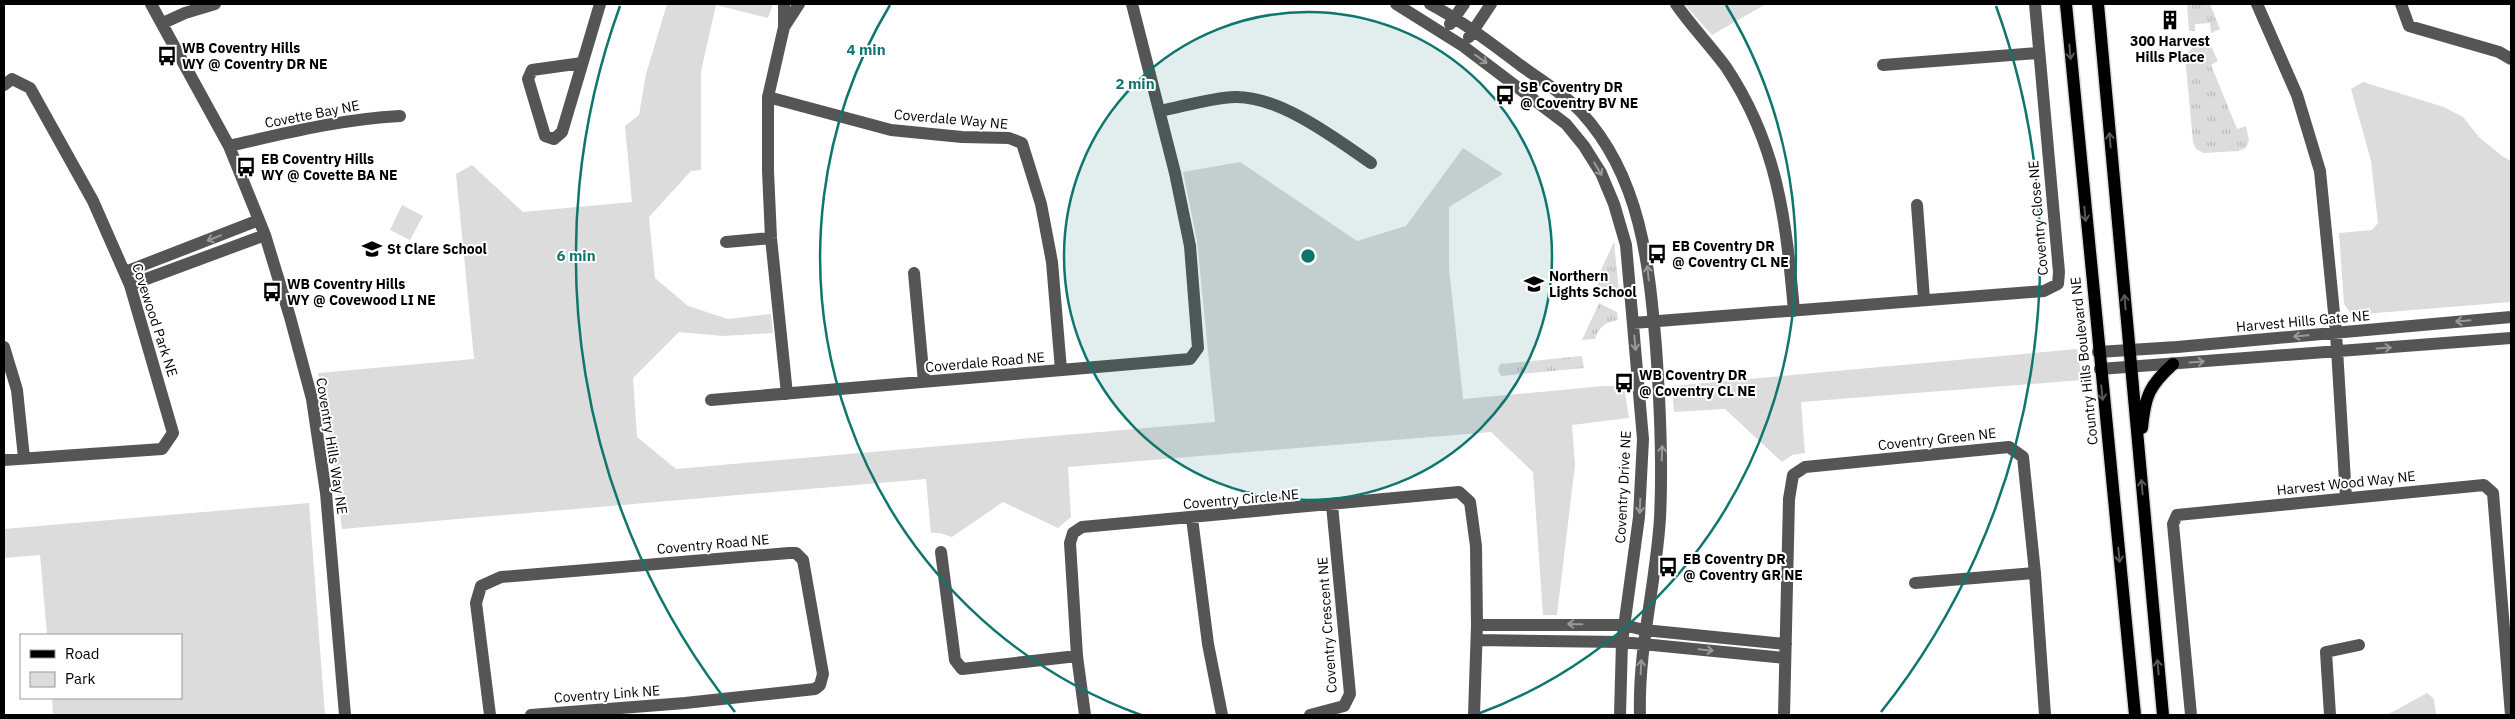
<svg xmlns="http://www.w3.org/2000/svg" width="2515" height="719" font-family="'IBM Plex Sans',sans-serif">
	<defs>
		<pattern id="grass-tufts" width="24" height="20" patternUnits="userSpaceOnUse" patternTransform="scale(1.25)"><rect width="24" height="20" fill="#dcdcdc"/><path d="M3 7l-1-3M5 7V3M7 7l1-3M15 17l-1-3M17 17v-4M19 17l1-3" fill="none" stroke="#bbb"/></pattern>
	</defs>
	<rect width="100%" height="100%" fill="#fff"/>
	<!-- grass -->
	<path fill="url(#grass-tufts)" d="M2187,4H2210L2220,29L2211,33L2210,23L2195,24V31H2189Z
		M2211,46L2218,61L2211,65L2237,129L2246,126L2249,140L2246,148L2238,151L2204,153L2196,149L2193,142L2185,56L2193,47Z
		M1614,242L1620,300L1596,288L1599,283L1596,281Z
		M1599,303L1617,312L1618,320C1605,322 1599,327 1595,339L1582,340Z
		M1582,356L1584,368L1501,376L1498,370L1500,364Z"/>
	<!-- park -->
	<path fill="#dcdcdc" d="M667,4H773L768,18L716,5L701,71V170L691,171L649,217L655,278L688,306L728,319L771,314L773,333L723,336L679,332L633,378L637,437L676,469L1215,422L1197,241L1183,172L1240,162L1357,241L1406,226L1463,148L1503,174L1449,207V268L1463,399L1604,386H1624L1629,418L1572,425L1575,465L1557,615H1543L1533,472L1491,432L1068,467L1071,517L1058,528L1003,502L952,537L940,533H931L926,479L342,529L328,421L318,373L474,359L456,174L472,165L523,212L632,202L625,126L639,115L646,74Z
		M1684,4H1766L1712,35Z
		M2363,82L2444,107L2463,117L2479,137L2502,156L2511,161V302L2352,315L2344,304L2339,233L2372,230L2378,223L2371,161L2351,89Z
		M402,205L423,216L410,240L390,230Z
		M2077,349L2082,380L1801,402L1805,453L1792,455L1782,462L1725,409L1674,412L1672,386Z
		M309,503L325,715H53L52,698H181V635H47L40,555L4,558V529Z
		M2427,693L2434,699L2436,715H2387Z"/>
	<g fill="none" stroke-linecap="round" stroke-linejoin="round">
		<defs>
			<path id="major" d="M2066,4L2135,715
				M2098,4L2163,715
				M2142,428C2145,396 2149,386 2173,364"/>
		</defs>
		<!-- major casing -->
		<use href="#major" stroke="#dbdbdb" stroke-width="15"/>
		<!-- minor -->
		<path stroke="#555" stroke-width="12" d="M151,4L229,146L265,235L290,317L312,399L326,493L345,715
			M784,4V27L768,97V171L771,238L787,394
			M1396,4L1463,46L1566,124L1584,146L1601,173L1614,204L1626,245L1643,439L1639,517L1622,642L1620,715
			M1430,4C1462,21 1491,43 1520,65C1541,80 1564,94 1581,112C1641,177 1649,264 1656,347C1660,404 1663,460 1660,518C1656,584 1638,648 1640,715
			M1676,4C1691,26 1710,45 1726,67C1778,145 1786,220 1794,311
			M2257,4L2297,95L2320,171L2336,333L2346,498
			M2401,4L2409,26L2499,52L2511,59
			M163,23L185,13L215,4
			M1450,24L1464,4
			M784,27L799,4
			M1469,37L1491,4
			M582,63L532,70L528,79L545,136L554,139L562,132L600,4
			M1883,65L2038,53
			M4,85L12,79L30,88L93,201L130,285L173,433L162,449L4,460
			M768,97L891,130L962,137L1009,138L1022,143L1041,204L1052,262L1061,370
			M1160,111C1185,106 1210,98 1235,97C1280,96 1336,139 1371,163
			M229,146C286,133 342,119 400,116
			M1917,205L1924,299
			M726,242L771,238
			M125,272L259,220
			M914,273L924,382
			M130,285L265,235
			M1633,323L2044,291L2058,284L2059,272L2035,4
			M4,347L17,390L24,458
			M2098,352L2177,347L2511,317
			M2100,369L2511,338
			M711,400L1190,359L1198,348L1190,246L1175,173L1132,4
			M1192,518L1208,644L1222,715
			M941,552L955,660L962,669L1077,656
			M1915,583L2035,573
			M1477,625H1624L1644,630L1786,644
			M1477,640L1622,642L1785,658
			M490,715L476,603L481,586L501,577L789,553H796L803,560L823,674L820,685L815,689L685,703L531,715
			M1085,715L1077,656L1070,543L1073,533L1082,527L1459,492L1470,502L1476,546L1477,625L1474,715
			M1310,715L1344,706L1350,694L1332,505
			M1784,715L1789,499L1793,475L1805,467L2009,447L2023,457L2035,573L2045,715
			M2191,715L2173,524L2177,515L2484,485L2493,493L2511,715
			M2330,715L2326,652L2359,645"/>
		<!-- major -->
		<use href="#major" stroke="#000" stroke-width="12"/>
	</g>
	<!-- one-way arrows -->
	<defs><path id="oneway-shaft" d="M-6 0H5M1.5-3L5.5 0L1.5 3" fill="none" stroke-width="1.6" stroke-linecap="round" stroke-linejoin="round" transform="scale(1.25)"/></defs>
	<g stroke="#595959">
		<use href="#oneway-shaft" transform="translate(2070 52) rotate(85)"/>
		<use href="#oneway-shaft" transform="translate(2110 140) rotate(-95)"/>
		<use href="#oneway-shaft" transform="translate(2085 214) rotate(85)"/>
		<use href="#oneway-shaft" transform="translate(2125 302) rotate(-95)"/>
		<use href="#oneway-shaft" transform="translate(2102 393) rotate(84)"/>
		<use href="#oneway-shaft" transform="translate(2142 487) rotate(-95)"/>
		<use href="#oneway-shaft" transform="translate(2119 555) rotate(84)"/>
		<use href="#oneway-shaft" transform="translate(2158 667) rotate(-95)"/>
	</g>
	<g stroke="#999">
		<use href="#oneway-shaft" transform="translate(1481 59) rotate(36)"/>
		<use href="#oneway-shaft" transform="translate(1598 169) rotate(60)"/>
		<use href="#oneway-shaft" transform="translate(214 238) rotate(159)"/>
		<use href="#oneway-shaft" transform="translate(1648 273) rotate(-96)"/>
		<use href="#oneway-shaft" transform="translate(2463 321) rotate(175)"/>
		<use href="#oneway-shaft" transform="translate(2301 336) rotate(175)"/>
		<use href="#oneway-shaft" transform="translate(1635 343) rotate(85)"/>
		<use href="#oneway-shaft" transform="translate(2384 348) rotate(-4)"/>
		<use href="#oneway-shaft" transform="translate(2197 362) rotate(-4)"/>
		<use href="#oneway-shaft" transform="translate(1662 453) rotate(-88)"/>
		<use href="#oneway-shaft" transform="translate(1640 506) rotate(92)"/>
		<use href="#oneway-shaft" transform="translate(1575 624) rotate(-179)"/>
		<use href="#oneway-shaft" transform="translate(1706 650) rotate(6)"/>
		<use href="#oneway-shaft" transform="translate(1641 667) rotate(-87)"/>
	</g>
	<!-- distance rings -->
	<circle cx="1308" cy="256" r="244" fill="#0f766e" fill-opacity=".12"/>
	<g fill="none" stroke="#0f766e" stroke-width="2.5">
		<circle cx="1308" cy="256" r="244"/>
		<path d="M1141 715A488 488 0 0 1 890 5M1726 5A488 488 0 0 1 1475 715"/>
		<path d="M735 712A732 732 0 0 1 620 6M1996 6A732 732 0 0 1 1881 712"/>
	</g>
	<!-- icons -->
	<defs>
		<symbol id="building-bare" viewBox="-9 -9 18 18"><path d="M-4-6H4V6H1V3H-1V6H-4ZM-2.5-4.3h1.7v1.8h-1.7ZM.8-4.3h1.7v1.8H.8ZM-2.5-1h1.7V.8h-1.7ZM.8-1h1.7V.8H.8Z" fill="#000" stroke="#fff" stroke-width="2.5" paint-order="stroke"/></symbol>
		<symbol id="bus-bare" viewBox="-9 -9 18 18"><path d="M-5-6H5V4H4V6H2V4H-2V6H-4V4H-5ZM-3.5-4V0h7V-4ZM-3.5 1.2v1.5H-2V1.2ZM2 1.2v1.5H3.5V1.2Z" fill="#000" stroke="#fff" stroke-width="2.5" paint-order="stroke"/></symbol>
		<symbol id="school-bare" viewBox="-9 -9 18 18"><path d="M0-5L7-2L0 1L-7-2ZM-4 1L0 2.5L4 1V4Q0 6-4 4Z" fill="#000" stroke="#fff" stroke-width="2.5" paint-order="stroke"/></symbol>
	</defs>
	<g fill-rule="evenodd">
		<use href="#building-bare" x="2156" y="6" width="28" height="28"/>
		<use href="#bus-bare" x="153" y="42" width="28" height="28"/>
		<use href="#bus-bare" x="1491" y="81" width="28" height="28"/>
		<use href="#bus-bare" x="232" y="153" width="28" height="28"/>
		<use href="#school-bare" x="358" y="235" width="28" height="28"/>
		<use href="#bus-bare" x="1643" y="240" width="28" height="28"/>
		<use href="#school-bare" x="1520" y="270" width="28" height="28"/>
		<use href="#bus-bare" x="258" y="278" width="28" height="28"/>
		<use href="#bus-bare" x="1610" y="369" width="28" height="28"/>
		<use href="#bus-bare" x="1654" y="553" width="28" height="28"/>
	</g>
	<g text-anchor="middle" stroke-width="4" stroke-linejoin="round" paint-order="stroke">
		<!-- poi labels -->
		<g font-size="14" font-weight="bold" fill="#000" stroke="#fff" text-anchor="start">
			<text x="2170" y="46" text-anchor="middle">300 Harvest<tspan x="2170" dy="16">Hills Place</tspan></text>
			<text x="182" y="53">WB Coventry Hills<tspan x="182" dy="16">WY @ Coventry DR NE</tspan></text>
			<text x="1520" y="92">SB Coventry DR<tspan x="1520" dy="16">@ Coventry BV NE</tspan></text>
			<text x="261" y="164">EB Coventry Hills<tspan x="261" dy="16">WY @ Covette BA NE</tspan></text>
			<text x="1672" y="251">EB Coventry DR<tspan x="1672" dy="16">@ Coventry CL NE</tspan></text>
			<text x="387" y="254">St Clare School</text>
			<text x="1549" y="281">Northern<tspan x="1549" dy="16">Lights School</tspan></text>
			<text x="287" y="289">WB Coventry Hills<tspan x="287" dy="16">WY @ Covewood LI NE</tspan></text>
			<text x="1639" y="380">WB Coventry DR<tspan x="1639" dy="16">@ Coventry CL NE</tspan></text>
			<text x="1683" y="564">EB Coventry DR<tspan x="1683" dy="16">@ Coventry GR NE</tspan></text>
		</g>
		<!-- street labels -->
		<g font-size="14" fill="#000" stroke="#fff">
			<text transform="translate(312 114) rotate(-11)" y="5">Covette Bay NE</text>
			<text transform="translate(951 119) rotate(5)" y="5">Coverdale Way NE</text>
			<text transform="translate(2038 218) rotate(-95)" y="5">Coventry Close NE</text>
			<text transform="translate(155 320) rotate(72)" y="5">Covewood Park NE</text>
			<text transform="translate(2303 321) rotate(-5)" y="5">Harvest Hills Gate NE</text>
			<text transform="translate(2084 361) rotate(-96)" y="5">Country Hills Boulevard NE</text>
			<text transform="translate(985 362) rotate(-5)" y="5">Coverdale Road NE</text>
			<text transform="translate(1937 439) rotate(-6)" y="5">Coventry Green NE</text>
			<text transform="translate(332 446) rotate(81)" y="5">Coventry Hills Way NE</text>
			<text transform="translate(2346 483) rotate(-6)" y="5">Harvest Wood Way NE</text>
			<text transform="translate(1623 487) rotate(-87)" y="5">Coventry Drive NE</text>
			<text transform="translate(1241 499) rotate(-5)" y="5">Coventry Circle NE</text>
			<text transform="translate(713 544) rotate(-5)" y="5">Coventry Road NE</text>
			<text transform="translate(1327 625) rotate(-94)" y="5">Coventry Crescent NE</text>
			<text transform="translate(607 694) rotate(-4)" y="5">Coventry Link NE</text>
		</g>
	</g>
	<circle cx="1308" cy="256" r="8" fill="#0f766e" stroke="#fff" stroke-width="2.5"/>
	<g font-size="15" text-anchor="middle" font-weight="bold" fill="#0f766e" stroke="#fff" stroke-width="4" stroke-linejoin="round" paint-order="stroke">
		<text x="866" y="55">4 min</text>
		<text x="1135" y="89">2 min</text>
		<text x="576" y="261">6 min</text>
	</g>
	<!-- border -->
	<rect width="2515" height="719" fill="none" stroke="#000000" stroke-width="10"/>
	<!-- legend -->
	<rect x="20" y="634" width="162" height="65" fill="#ffffff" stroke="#999999"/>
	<rect x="30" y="650" width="25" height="8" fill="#000000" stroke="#999999"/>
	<text x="65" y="659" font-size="15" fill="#000000">Road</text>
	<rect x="30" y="672" width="25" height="15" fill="#dcdcdc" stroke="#999999"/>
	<text x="65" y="684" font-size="15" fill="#000000">Park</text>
</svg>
